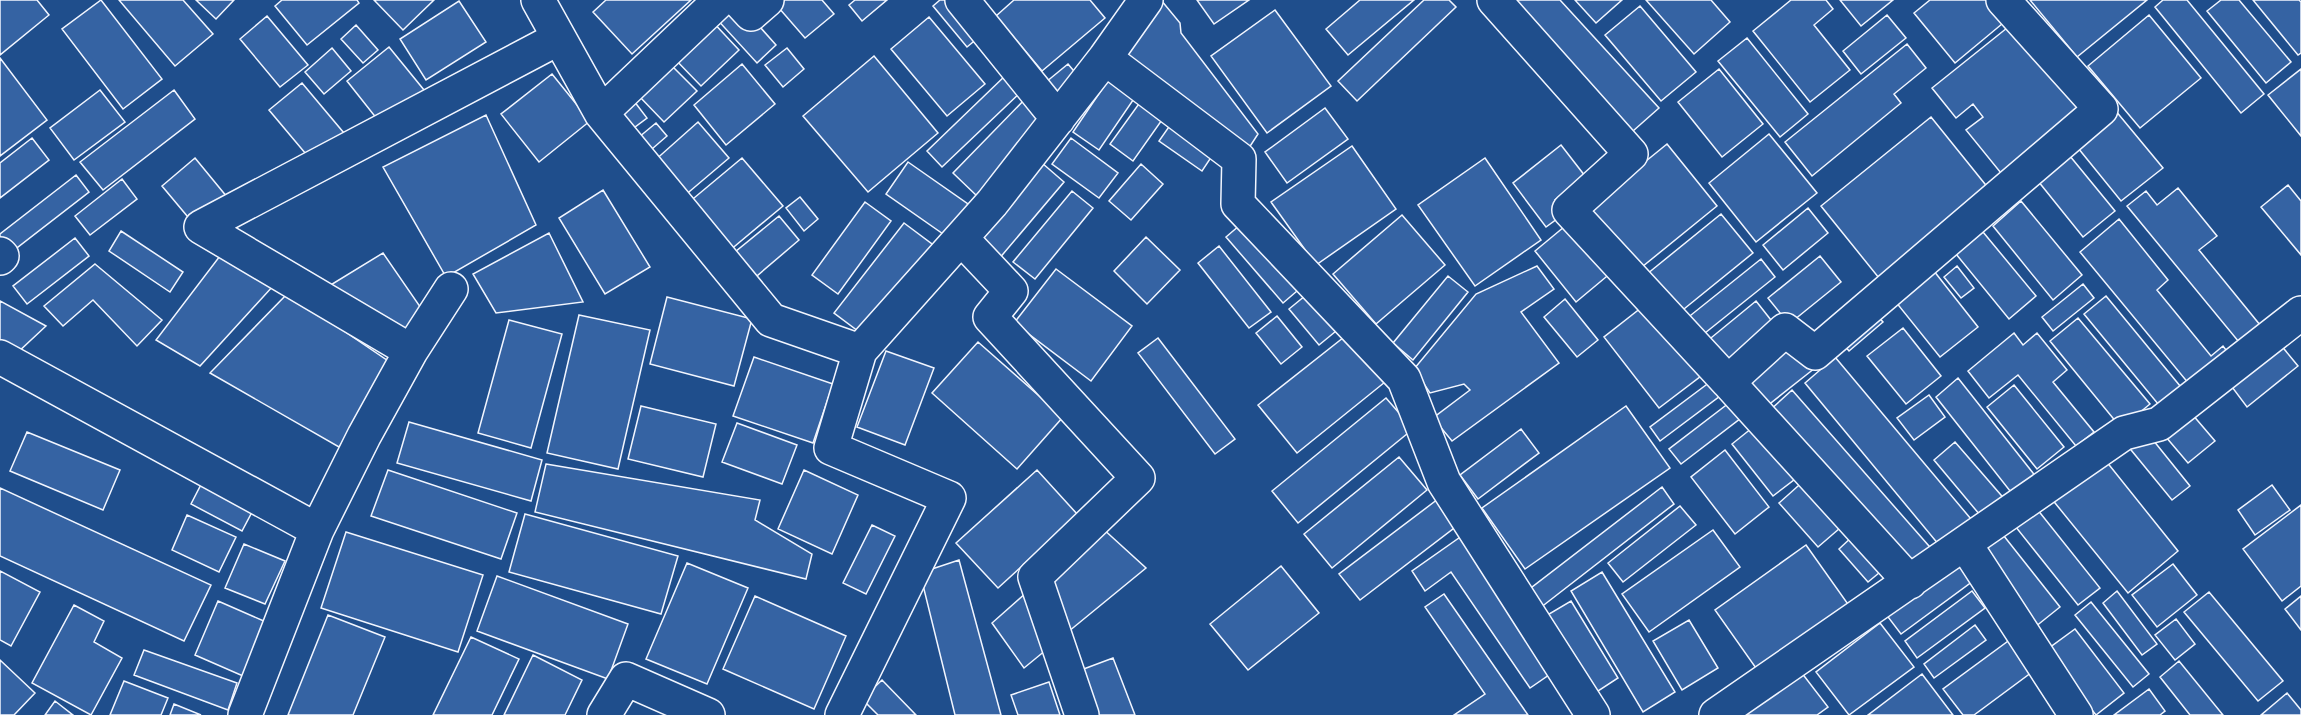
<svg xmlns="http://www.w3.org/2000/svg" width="2301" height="715" font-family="'Source Serif 4',serif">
	<rect width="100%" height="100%" fill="#1f4e8c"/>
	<!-- building -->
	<path fill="#3563a3" stroke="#f2f6ff" stroke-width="1.5" d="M0,0H37L49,15L0,55Z
		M101,0L162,79L123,109L62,29Z
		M119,0H183L213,34L175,66Z
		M196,0H234L216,19Z
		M282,0H357L359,3L307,45L275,6Z
		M374,0H434L403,30Z
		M606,0H691L632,54L593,12Z
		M736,0L776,45L757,63L713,15Z
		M772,0H822L834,14L805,38Z
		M855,0H887L862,21L849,5Z
		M940,0H956L984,33L967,47L933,6Z
		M1014,0H1090L1105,18L1042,71L996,16Z
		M1161,0L1180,23L1181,33L1258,134L1247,151L1118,58Z
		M1197,0H1249L1214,24Z
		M1360,0H1414L1348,55L1326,29Z
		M1424,0H1449L1456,7L1357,101L1338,81Z
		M1513,0H1560L1659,108L1633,131Z
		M1575,0H1622L1596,23Z
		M1646,0H1711L1730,22L1694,54Z
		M1791,0H1826L1833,9L1814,25L1850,70L1810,102L1753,31Z
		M1840,0H1893L1861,26Z
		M1930,0H1993L2008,19L1955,63L1914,13Z
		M2030,0H2147L2077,57Z
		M2163,0H2187L2264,94L2241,113L2155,7Z
		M2221,0H2239L2291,62L2266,83L2207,11Z
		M2253,0H2299L2301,2V53L2298,55Z
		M459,1L486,42L426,80L400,39Z
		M1640,6L1696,72L1661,101L1605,35Z
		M1275,10L1331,86L1267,133L1211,56Z
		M1887,15L1906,38L1861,74L1843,51Z
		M2149,15L2201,78L2140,128L2088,66Z
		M267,16L308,65L280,87L240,39Z
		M929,17L985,84L947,116L891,49Z
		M710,19L739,50L701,86L671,55Z
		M2017,20L2089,110L2005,178L1966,130L1983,117L1973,104L1956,118L1932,88Z
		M356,25L378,50L363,63L341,39Z
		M1747,38L1808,114L1780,137L1718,61Z
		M1907,44L1926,68L1894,94L1901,103L1812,176L1785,142Z
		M389,47L424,90L381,124L347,81Z
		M332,48L351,71L324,94L305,72Z
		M787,48L804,69L783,87L765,65Z
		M874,56L938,133L868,192L803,116Z
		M0,58L47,120L0,156Z
		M669,63L697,91L664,122L638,95Z
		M742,64L775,104L726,145L694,105Z
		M1068,64L1084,83L1062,101L1046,82Z
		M1719,69L1763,124L1722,157L1678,102Z
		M2301,69V136L2268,95Z
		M1115,70L1142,87L1099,150L1073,132Z
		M1008,73L1024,89L942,167L927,151Z
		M552,74L590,121L539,162L501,114Z
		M302,83L349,139L316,166L269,110Z
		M100,90L125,122L74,160L50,128Z
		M174,90L195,119L103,190L80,162Z
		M1146,94L1169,110L1133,161L1110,144Z
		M1029,95L1054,119L978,197L953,173Z
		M634,101L647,118L623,136L610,119Z
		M1325,108L1348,139L1287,183L1265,152Z
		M2115,110L2163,168L2121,201L2074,143Z
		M486,115L536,225L446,277L383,167Z
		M1931,117L1993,194L1883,283L1821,206Z
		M1173,121L1216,150L1202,171L1159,141Z
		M698,122L729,158L683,197L653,162Z
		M656,123L667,136L645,155L633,142Z
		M1769,134L1817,193L1756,242L1709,183Z
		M32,138L49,160L0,198V163Z
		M1071,138L1118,173L1099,198L1052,164Z
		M1667,144L1717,206L1637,271L1587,209Z
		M1561,145L1585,176L1555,200L1565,213L1546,227L1513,183Z
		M1352,146L1396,209L1316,265L1271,202Z
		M2065,150L2115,211L2083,237L2034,176Z
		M195,158L241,214L208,241L162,186Z
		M742,158L783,206L729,251L688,203Z
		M1485,158L1541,240L1475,286L1418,205Z
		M908,162L968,204L946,236L886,194Z
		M1042,163L1064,182L998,260L977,241Z
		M1141,164L1163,184L1131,220L1109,201Z
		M76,175L89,192L0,261V234Z
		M122,179L137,199L90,235L75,216Z
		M2288,185L2301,201V255L2261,207Z
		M2178,188L2217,236L2199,250L2269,336L2248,353L2127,206L2146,191L2157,205Z
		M603,190L650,267L605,294L559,218Z
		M1072,191L1093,208L1035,279L1013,262Z
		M800,197L818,219L804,231L786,208Z
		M2021,201L2082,275L2053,300L1993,226Z
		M865,202L891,221L838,294L812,275Z
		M1808,208L1828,233L1783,270L1763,245Z
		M1721,214L1753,253L1679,313L1647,274Z
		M1402,215L1445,265L1376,324L1333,274Z
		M779,216L799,240L751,281L730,256Z
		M1247,219L1304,285L1283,303L1226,237Z
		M2119,219L2168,280L2157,290L2211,356L2223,346L2232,358L2194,390L2080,252Z
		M1570,222L1612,272L1576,302L1535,251Z
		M904,223L936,247L866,337L834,313Z
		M121,231L183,272L170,292L109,251Z
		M1983,232L2036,296L2009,319L1956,254Z
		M549,233L583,302L496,313L473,274Z
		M1146,237L1180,270L1147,304L1114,271Z
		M75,238L89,256L27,304L13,286Z
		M1219,246L1271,312L1249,328L1198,263Z
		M223,252L274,285L200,366L156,340Z
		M383,253L432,324L389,357L329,286Z
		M1820,256L1841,282L1789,324L1768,298Z
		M1761,259L1775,277L1700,337L1686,319Z
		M95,264L162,320L137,346L93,300L63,326L44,306Z
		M1537,266L1554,289L1521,312L1559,363L1452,441L1433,418L1470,390L1464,384L1430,393L1414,369L1476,294Z
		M1930,266L1978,327L1940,357L1891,296Z
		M1957,266L1974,288L1961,298L1944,277Z
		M1056,269L1132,326L1091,381L1014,323Z
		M1448,276L1468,292L1413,360L1393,343Z
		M2083,284L2094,298L2053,331L2042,317Z
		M1311,291L1341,327L1319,345L1289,309Z
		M288,293L397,367L339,447L210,373Z
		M2106,296L2185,392L2163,410L2084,314Z
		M667,297L752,319L734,386L650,364Z
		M1565,299L1598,340L1577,357L1544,317Z
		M0,301L46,326L17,353L0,344Z
		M1756,301L1778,329L1728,369L1706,342Z
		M1646,304L1701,376L1659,408L1604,337Z
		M1872,310L1883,322L1849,351L1839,339Z
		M579,315L650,330L618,469L547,453Z
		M1277,316L1302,347L1281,364L1256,333Z
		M2078,318L2150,404L2121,428L2050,341Z
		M509,320L562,334L531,448L478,433Z
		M1903,328L1941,376L1906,404L1867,356Z
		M1353,330L1390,378L1297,453L1258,405Z
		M2014,333L2023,345L2037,333L2067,370L2053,382L2094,432L2076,446L2018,375L1989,398L1968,371Z
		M1158,338L1235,439L1215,454L1138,353Z
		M1792,340L1815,368L1762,410L1739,382Z
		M978,342L1063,417L1017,469L932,393Z
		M2280,344L2298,366L2247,407L2229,383Z
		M886,351L934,368L905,445L857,427Z
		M754,357L833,384L813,443L733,416Z
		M1835,357L1976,525L1944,551L1805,383Z
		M1958,378L2037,478L2014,496L1936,397Z
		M1710,382L1720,396L1660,441L1650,427Z
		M2014,385L2064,447L2037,469L1987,407Z
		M1792,390L1936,554L1912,574L1768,412Z
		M1929,395L1945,417L1914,440L1897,418Z
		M1386,398L1413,429L1298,523L1272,491Z
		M1729,403L1741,418L1681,464L1669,449Z
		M641,406L716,424L703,477L628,459Z
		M1626,406L1670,468L1525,569L1482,508Z
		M2186,407L2215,441L2188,463L2160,430Z
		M409,422L542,460L531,501L397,463Z
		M737,423L797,445L782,484L722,462Z
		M1757,424L1799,476L1773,496L1732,444Z
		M1521,429L1539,453L1478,499L1460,475Z
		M2145,430L2190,486L2172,500L2127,445Z
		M27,432L120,470L103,510L10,471Z
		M1955,442L2007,502L1985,521L1934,460Z
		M1725,450L1769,507L1735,534L1691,477Z
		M2102,456L2178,551L2128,593L2051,498Z
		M1399,457L1427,490L1332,568L1304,534Z
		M546,464L760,500L755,520L812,554L806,579L535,512Z
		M388,470L517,513L501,559L371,516Z
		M804,470L858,495L832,554L778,529Z
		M1037,470L1078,515L998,588L956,543Z
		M208,471L260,497L242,531L191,504Z
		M1807,478L1847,522L1818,547L1779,503Z
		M2272,485L2290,510L2255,535L2238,510Z
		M1662,487L1674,504L1540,608L1527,591Z
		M0,488L211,585L184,641L0,556Z
		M1438,499L1458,525L1360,600L1339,574Z
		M2301,505V586L2282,601L2243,549Z
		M1680,506L1696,525L1623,582L1608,563Z
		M2037,509L2100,588L2078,605L2015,526Z
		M525,514L678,556L661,614L509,572Z
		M187,515L236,537L219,572L172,550Z
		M872,525L895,536L866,594L843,583Z
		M1101,527L1146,568L1024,668L992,623Z
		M1713,530L1740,567L1649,632L1622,594Z
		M2000,531L2060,607L2035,627L1975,550Z
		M346,532L483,575L458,652L321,608Z
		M1466,533L1559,668L1530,688L1451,572L1425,591L1412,571Z
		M1855,534L1885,568L1868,582L1839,549Z
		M244,544L285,561L265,604L225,588Z
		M1806,545L1850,607L1758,671L1715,610Z
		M1957,558L1973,581L1901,634L1885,613Z
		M959,560L1001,715H955L920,573Z
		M687,563L748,588L707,684L646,659Z
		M2173,564L2197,595L2157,627L2132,595Z
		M1281,566L1319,613L1248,670L1210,624Z
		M0,571L40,592L11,646L0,640Z
		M1602,572L1675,692L1643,712L1571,591Z
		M497,576L628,624L608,679L477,631Z
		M1972,591L1985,608L1917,658L1905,641Z
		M2117,591L2157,644L2142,655L2103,603Z
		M2209,592L2283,681L2258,701L2184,612Z
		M1444,594L1528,715H1454L1485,694L1425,607Z
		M755,596L846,636L814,709L723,669Z
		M2301,596V630L2285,609Z
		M218,601L266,622L243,676L195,655Z
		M1571,601L1618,678L1592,695L1544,617Z
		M2091,602L2149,674L2133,687L2075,615Z
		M74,605L104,621L94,642L122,658L91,715L32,683Z
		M328,615L385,637L353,715H288Z
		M2176,619L2195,644L2175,660L2155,635Z
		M1689,620L1718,668L1682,690L1653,641Z
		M1880,623L1914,667L1849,715L1816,672Z
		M1975,625L1986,640L1934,678L1924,664Z
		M2075,629L2124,693L2096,715L2045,651Z
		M2015,636L2039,667L1974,715H1963L1943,689Z
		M471,637L519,659L492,715H433Z
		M144,650L237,683L228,710L134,675Z
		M533,655L582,680L565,715H504Z
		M1113,658L1135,715H1089L1073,673Z
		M0,660L35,693L14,715H0Z
		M2179,661L2223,715H2190L2160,677Z
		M1798,668L1828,707L1817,715H1736Z
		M1922,674L1953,715H1868Z
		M882,680L916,715H878L862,699Z
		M124,681L168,698L161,715H110Z
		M1049,682L1060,715H1018L1011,695Z
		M2149,689L2165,711L2160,715H2114Z
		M2287,693L2301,710V715H2261Z
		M55,701L73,715H45Z
		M174,704L201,715H170Z"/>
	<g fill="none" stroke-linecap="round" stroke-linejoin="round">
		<defs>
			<path id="minor" d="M538,0L601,113L771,320L860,351L992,203L1105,58L1146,0
				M738,0L751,14L767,0
				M962,0L1058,119
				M1494,0L1631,154L1569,210L1728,382
				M1105,58L1239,159L1238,204L1404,379L1444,482L1593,715
				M601,113L720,0
				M961,238L1011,291L990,317L1138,478L1035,577L1082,715
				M0,254L2,256L0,258
				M411,351L201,227L559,38
				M0,357L317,530
				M1965,544L2076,715
				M1910,582L1728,382L1785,330L1815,353L2101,109L2003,0
				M245,715L317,530L364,436L411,351L451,289
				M604,715L626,679L708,715
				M842,715L949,498L831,448L860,351
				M1716,715L2124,433L2159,424L2301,313"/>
		</defs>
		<!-- minor casing -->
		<use href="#minor" stroke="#f2f6ff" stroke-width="36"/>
		<!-- minor -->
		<use href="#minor" stroke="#1f4e8c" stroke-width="33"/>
	</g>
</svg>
